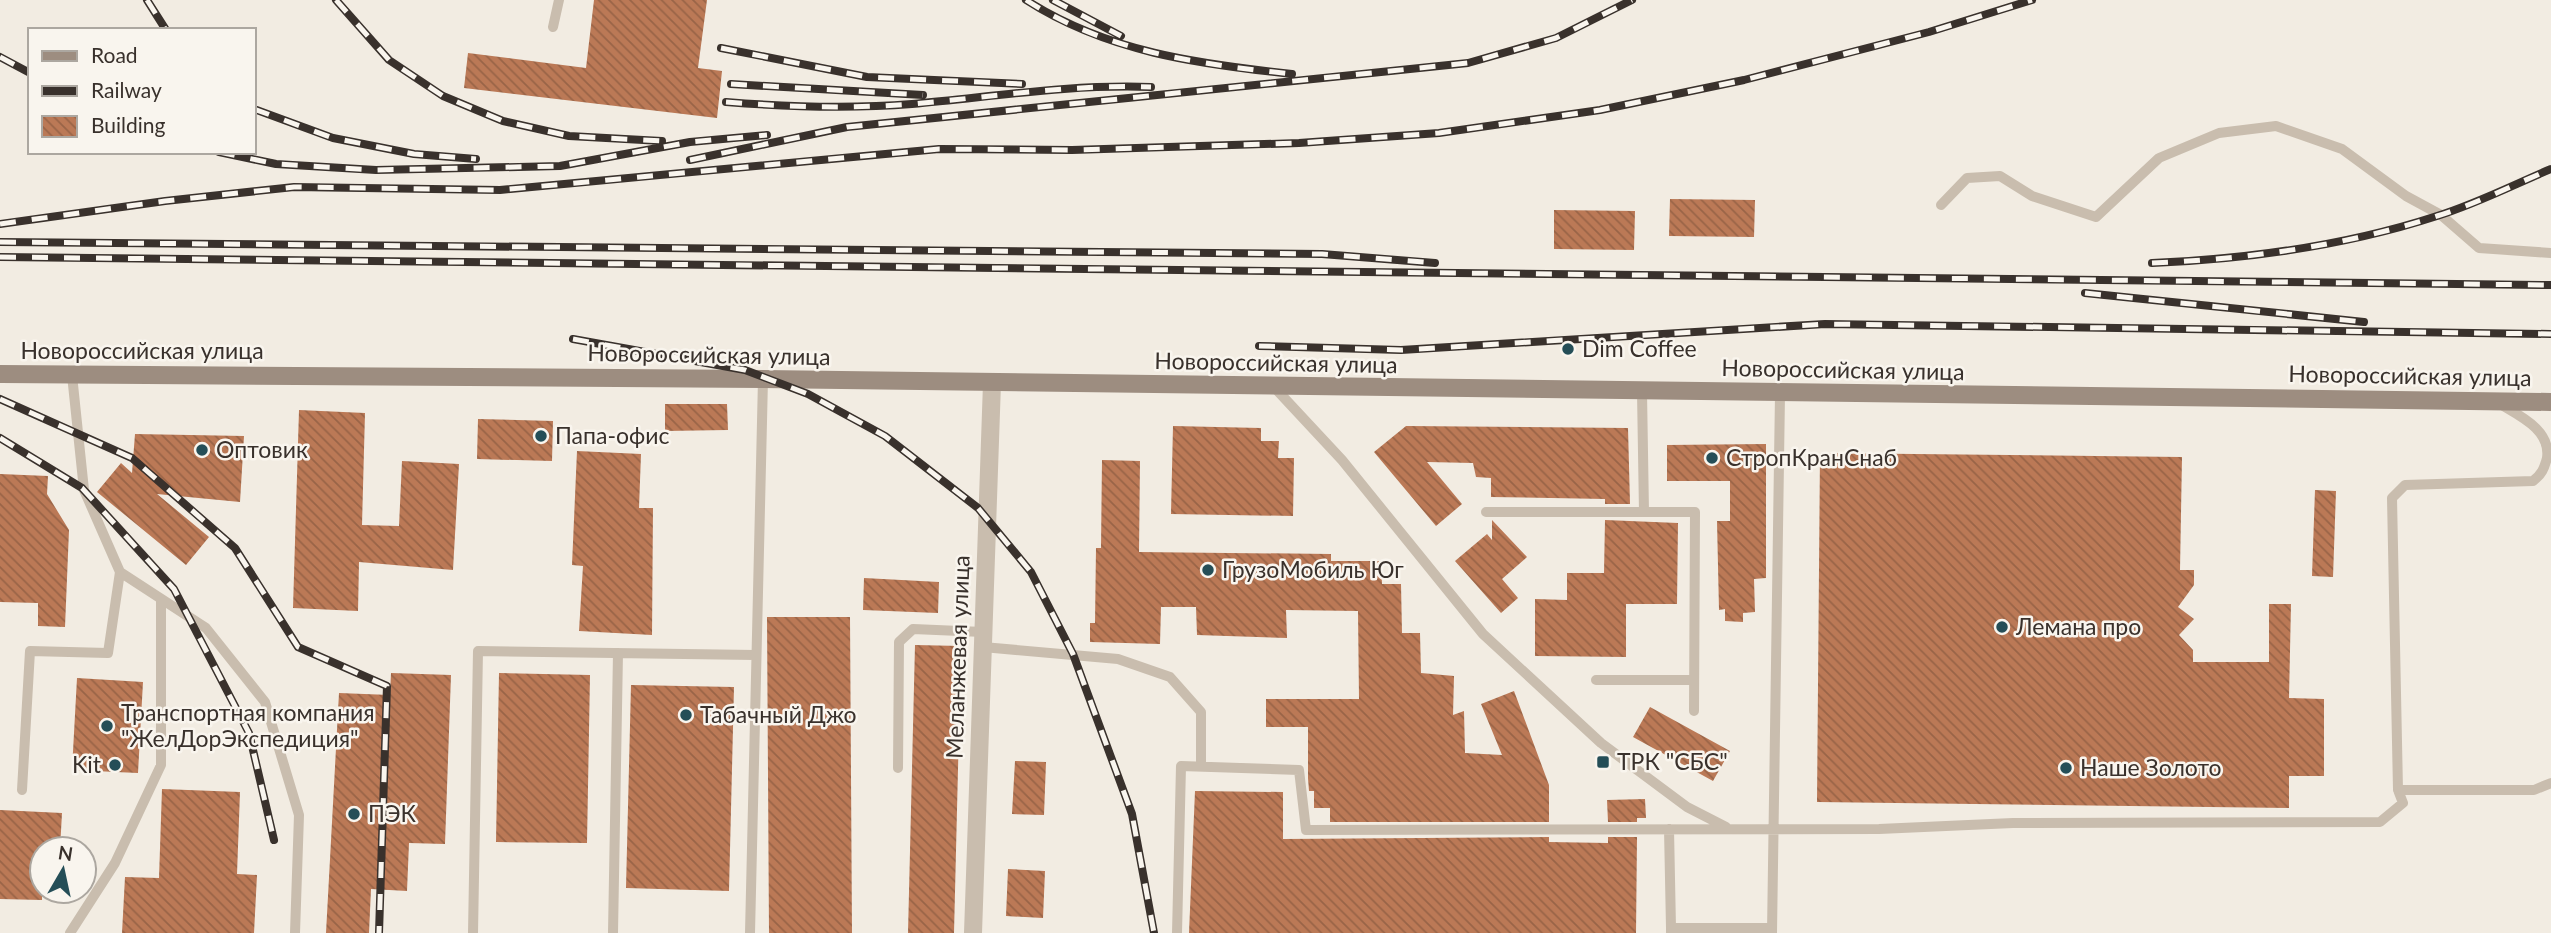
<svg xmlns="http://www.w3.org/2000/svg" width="2551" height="933" font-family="Lato,sans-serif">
	<defs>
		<pattern id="building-back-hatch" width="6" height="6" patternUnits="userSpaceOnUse" patternTransform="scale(1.75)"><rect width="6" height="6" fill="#bb7956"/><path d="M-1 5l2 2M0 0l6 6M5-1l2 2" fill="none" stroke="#996447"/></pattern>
	</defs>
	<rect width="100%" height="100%" fill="#f2ece2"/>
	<!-- building -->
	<path fill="url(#building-back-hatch)" d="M594,0H707L698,68L722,71L717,118L464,88L468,53L586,68Z
		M1670,199L1755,200L1754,237L1669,236Z
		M1554,210L1635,211L1634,250L1554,249Z
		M665,404H727L728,430L665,431Z
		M299,410L365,413L362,525L399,526L402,461L459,464L453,570L359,562L358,611L293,608Z
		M478,419L553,421L552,461L477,459Z
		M1173,426L1261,428V441H1279L1278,458H1294L1293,516L1171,514Z
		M1406,426L1628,428L1630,504H1605V499L1491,497V478L1476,477L1473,463L1427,462L1462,504L1436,526L1374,452Z
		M135,434L244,436L240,502L157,494L209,537L186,565L97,492L121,463L132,473Z
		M1766,444V578L1754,579L1755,612L1743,613V622L1725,621V609L1719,610L1717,521H1730V481H1667V445Z
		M577,451L641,454L639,508H653L652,635L579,631L583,566L572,565Z
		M1820,453L2182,457L2180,570H2194V585L2178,607L2194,619L2179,635L2193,650V662H2269V604H2291L2289,698L2324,699V776H2289V808L1817,802Z
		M1102,460L1140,461L1139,552L1331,554V561H1381L1382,584H1401L1402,633H1420L1421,673L1454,676L1453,715L1464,711L1465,753L1502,755L1481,704L1514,691L1549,785V822H1330V808H1314V791H1309L1308,778V727H1266V699H1359L1358,611L1286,610L1287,638L1197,635L1196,607H1161L1160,644L1090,642V623H1095L1096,548H1101Z
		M0,474L48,476L47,494L69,530L65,627L38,626V603L0,602Z
		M2315,490L2336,491L2333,577L2312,576Z
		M1492,520L1527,557L1502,579L1518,598L1501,613L1455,561L1487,534L1492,540Z
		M1605,520L1678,523L1677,604H1626V657L1535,656V599L1567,600V573H1604Z
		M864,578L939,582L938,613L863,610Z
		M767,617H850L852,933H769Z
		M915,645L961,646L954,933H908Z
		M391,673L451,675L445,844L409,843L407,891L371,889L369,933H326L339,693L390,695Z
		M499,673L590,675L587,843L496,842Z
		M77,678L143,682L138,773L72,770Z
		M631,685L734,687L729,891L626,888Z
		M1650,707L1730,751L1713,781L1633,737Z
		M1015,761L1046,762L1044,815L1012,814Z
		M162,789L240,792L237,874L257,875L254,933H122L125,877L159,878Z
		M1195,791L1283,792V839L1549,837V842L1608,843V837H1637L1636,933H1189Z
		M1645,799L1646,818H1637V822H1608L1607,800Z
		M0,810L62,813L60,849H42V900L0,899Z
		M1008,869L1045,871L1043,918L1006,916Z"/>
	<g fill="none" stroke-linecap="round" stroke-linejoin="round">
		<!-- service -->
		<path stroke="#c9bdae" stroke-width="10" d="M553,27L559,0
			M1941,205L1967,178L2000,176L2032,196L2096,217L2159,158L2219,133L2276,126L2342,149L2406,196L2441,215L2479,248L2551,253
			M72,375L84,490L120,572L206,628L265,702L299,815L295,933
			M1274,387L1342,460L1483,634L1601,743L1687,807L1726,827
			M1642,392L1644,512
			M1486,512H1695L1694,711
			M983,647L1118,659L1170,677L1201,712V767
			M1596,680H1694
			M898,768L899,642L913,629L983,632
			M22,790L30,651L108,653L120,572
			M2398,790H2534L2551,783
			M1669,829L1671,928
			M70,933L115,863L161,765V599
			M473,933L478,651L755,655
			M613,933L618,653
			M750,933L763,379
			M1177,933L1181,766L1299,770L1306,830L1879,829L2013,823L2380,822L2403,803L2398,790L2392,498L2405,485L2533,481C2542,474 2544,469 2547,458C2551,430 2520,416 2500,404
			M1671,933V928H1772
			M1772,933L1780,394"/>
		<!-- minor -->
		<path stroke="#c9bdae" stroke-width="18" d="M973,933L992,383"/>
		<!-- secondary -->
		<path stroke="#9d8d80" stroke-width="18" d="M0,374L763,379L2551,402"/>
		<defs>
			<path id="rail" d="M147,0L166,30
				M336,0L389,60L443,96L503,121L569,136L662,141
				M1026,0C1107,52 1198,64 1292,74
				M1053,0L1121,36
				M721,48L867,77L1022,84
				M0,57L30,73
				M731,84L923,95
				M726,102C789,107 849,109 912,104C992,97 1070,84 1151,87
				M254,109L333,138L414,154L476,159
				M219,152L276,164L376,170L560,166L690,142L767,135
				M690,160L847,127L1468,63L1556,38L1632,0
				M0,224L165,201L294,187L500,190L939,149L1072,150L1299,143L1439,133L1600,110L1744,80L1929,32L2032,0
				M0,242L1322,254L1435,263
				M0,257L2551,285
				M2152,263C2248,259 2345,246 2437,216C2476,204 2513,185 2551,169
				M2085,293L2364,322
				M573,339L745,370L808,394L885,436L978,508L1031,572L1073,654L1132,814L1154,933
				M1259,346L1401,350L1825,324L2551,334
				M0,399L132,458L235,548L298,647L387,686L379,933
				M0,438L82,488L174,589L249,733L274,840"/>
		</defs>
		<!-- rail casing -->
		<use href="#rail" stroke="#39312c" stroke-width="8"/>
		<!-- rail -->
		<use href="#rail" stroke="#f9f5ee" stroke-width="5" stroke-dasharray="16" stroke-linecap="butt"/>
	</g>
	<!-- markers -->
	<g fill="#254e57" stroke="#f9f5ee" stroke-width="2.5">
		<circle cx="1568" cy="349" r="7"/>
		<circle cx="541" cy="436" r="7"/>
		<circle cx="202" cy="450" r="7"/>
		<circle cx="1712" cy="458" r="7"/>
		<circle cx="1208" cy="570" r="7"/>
		<circle cx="2002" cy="627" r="7"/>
		<circle cx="686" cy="715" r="7"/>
		<circle cx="107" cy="726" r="7"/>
		<rect x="1596" y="755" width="14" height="14" rx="3.5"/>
		<circle cx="115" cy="765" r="7"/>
		<circle cx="2066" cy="768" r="7"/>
		<circle cx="354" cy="814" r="7"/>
	</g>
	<g text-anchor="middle" stroke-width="5" stroke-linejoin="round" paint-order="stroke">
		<!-- poi labels -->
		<g font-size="23" fill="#39312c" stroke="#f9f5ee" text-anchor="start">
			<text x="1582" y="357">Dim Coffee</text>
			<text x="555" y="444">Папа-офис</text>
			<text x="216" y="458">Оптовик</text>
			<text x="1726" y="466">СтропКранСнаб</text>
			<text x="1222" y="578">ГрузоМобиль Юг</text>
			<text x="2016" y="635">Лемана про</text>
			<text x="121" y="721">Транспортная компания<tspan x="121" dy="26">"ЖелДорЭкспедиция"</tspan></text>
			<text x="700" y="723">Табачный Джо</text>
			<text x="1617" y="770">ТРК "СБС"</text>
			<text x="101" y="773" text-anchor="end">Kit</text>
			<text x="2080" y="776">Наше Золото</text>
			<text x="368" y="822">ПЭК</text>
		</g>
		<!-- street labels -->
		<g font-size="23" fill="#39312c" stroke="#f9f5ee">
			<text x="142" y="359">Новороссийская улица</text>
			<text transform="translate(709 355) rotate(1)" y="8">Новороссийская улица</text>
			<text transform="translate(1276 363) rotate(1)" y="8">Новороссийская улица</text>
			<text transform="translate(1843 370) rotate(1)" y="8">Новороссийская улица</text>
			<text transform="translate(2410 376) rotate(1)" y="8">Новороссийская улица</text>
			<text transform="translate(958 657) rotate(-88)" y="8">Меланжевая улица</text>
		</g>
	</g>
	<!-- legend -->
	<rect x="28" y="28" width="228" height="126" fill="#f9f5ee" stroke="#aca7a0" stroke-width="2"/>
	<rect x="42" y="51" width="35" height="10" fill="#9d8d80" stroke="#aca7a0" stroke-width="2"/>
	<text x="91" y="63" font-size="21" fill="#39312c">Road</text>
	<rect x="42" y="86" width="35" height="10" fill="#39312c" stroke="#aca7a0" stroke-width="2"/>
	<text x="91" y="98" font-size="21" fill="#39312c">Railway</text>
	<rect x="42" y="116" width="35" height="21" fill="url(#building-back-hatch)" stroke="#aca7a0" stroke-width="2"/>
	<text x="91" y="133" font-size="21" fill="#39312c">Building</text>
	<!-- north arrow -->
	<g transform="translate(63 870) rotate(9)"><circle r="33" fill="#f9f5ee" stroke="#aca7a0" stroke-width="2"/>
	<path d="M0-5L12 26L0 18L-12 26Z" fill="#254e57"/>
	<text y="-10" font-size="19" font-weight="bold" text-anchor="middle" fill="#39312c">N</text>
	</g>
</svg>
